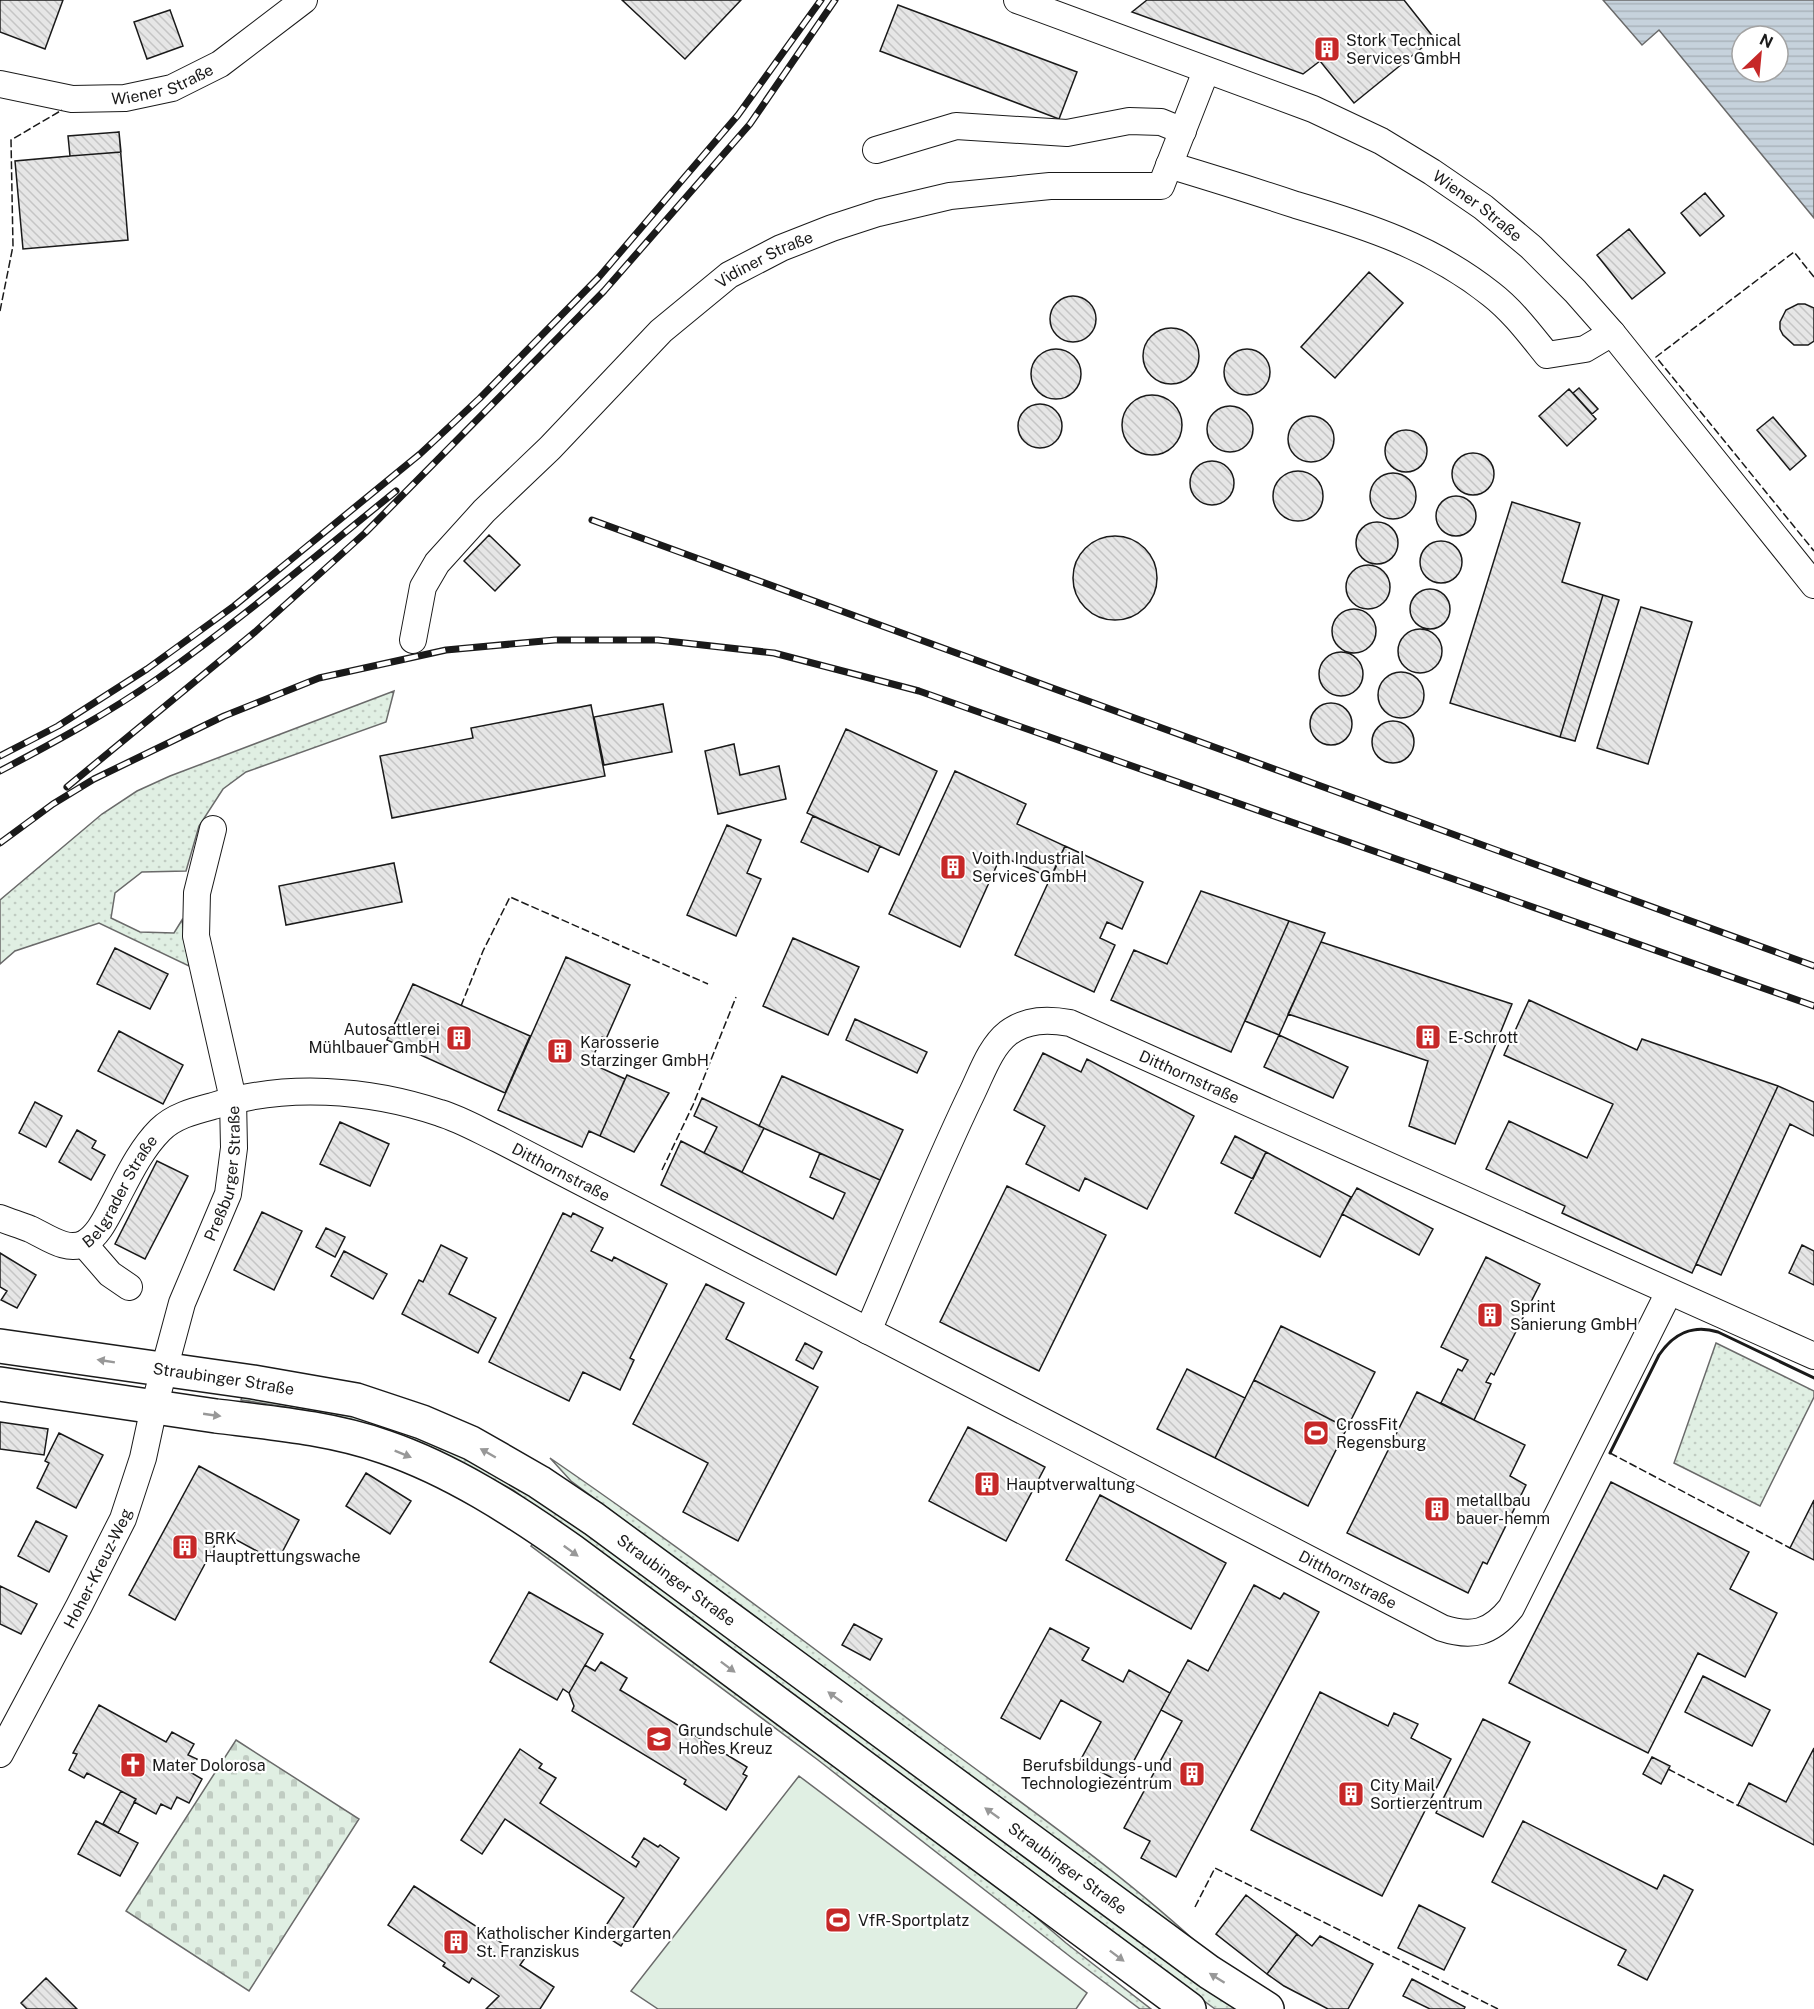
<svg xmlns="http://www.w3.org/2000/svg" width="1814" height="2009" font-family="'Public Sans',sans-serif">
	<defs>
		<pattern id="green-dots" width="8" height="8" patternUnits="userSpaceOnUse" patternTransform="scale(1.5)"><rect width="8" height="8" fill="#e0efe3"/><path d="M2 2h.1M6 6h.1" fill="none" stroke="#c0ccc2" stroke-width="1.8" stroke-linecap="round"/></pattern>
		<pattern id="cemetery-stones" width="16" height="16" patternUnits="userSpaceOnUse" patternTransform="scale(1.5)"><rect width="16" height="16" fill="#e0efe3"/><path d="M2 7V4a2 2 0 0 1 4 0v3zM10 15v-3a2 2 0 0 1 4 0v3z" fill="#c0ccc2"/></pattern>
		<pattern id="water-rules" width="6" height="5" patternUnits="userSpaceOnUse" patternTransform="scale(1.5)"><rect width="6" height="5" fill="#c6d2dc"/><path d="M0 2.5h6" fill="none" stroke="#aab4bc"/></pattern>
		<pattern id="building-back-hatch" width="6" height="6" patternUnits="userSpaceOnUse" patternTransform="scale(1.5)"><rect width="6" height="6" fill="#e6e6e6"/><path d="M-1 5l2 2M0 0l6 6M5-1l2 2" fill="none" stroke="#c5c5c5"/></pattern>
	</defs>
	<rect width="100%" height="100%" fill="#fff"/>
	<!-- green -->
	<path fill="url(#green-dots)" stroke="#6a6a6a" stroke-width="1.5" d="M394,691L386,722L246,772L223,789L199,826L186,871L142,872L115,893L111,918L140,932L174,933L182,920L189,966L99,923L15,951L0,964V900L102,814L137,791L170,776Z
		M1716,1343L1814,1391V1397L1760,1506L1674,1463Z
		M243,1394L369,1419L463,1455L533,1492L1244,2009H1215L513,1490C465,1464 416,1439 362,1424C322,1412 282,1406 241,1400Z
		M550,1458C680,1547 805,1642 931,1736C1025,1806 1123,1873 1209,1954L571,1481Z
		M536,1540L1016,1900L1066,1943L1151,2009H1140L1072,1958L818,1760L531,1546Z"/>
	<!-- cemetery -->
	<path fill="url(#cemetery-stones)" stroke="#6a6a6a" stroke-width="1.5" d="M236,1740L359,1819L249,1991L126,1911Z"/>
	<!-- pitch -->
	<path fill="#e0efe3" stroke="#6a6a6a" stroke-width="1.5" d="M799,1776L1087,1993L1076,2009H658L631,1991Z"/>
	<!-- water -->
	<path fill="url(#water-rules)" stroke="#6a6a6a" stroke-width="1.5" fill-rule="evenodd" d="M1603,0H1814V218L1659,30L1642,45ZM1742,36H1778V72H1742Z"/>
	<!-- building -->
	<path fill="url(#building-back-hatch)" stroke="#1a1a1a" stroke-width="1.5" d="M0,0H63L45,49L0,32Z
		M622,0H741L685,59Z
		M1147,0H1404L1434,38L1354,103L1320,61L1303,74L1132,12Z
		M898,5L1077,72L1059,119L880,51Z
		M170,10L183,46L147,59L134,22Z
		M119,132L128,240L23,249L15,161L70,156L68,136Z
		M119,132L121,152L70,156L68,136Z
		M1705,193L1724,216L1700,236L1681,213Z
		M1629,229L1665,273L1632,299L1597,255Z
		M1369,272L1403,303L1335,378L1301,347Z
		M1050 319a23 23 0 1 1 46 0a23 23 0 1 1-46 0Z
		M1798,304H1805L1814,308V341L1808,345H1794L1783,335L1780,329V322L1786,310Z
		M1143 356a28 28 0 1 1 56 0a28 28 0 1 1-56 0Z
		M1224 372a23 23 0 1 1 46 0a23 23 0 1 1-46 0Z
		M1031 374a25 25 0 1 1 50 0a25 25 0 1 1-50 0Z
		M1579,388L1598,409L1592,414L1573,393Z
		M1569,389L1596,419L1567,446L1539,416Z
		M1122 425a30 30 0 1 1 60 0a30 30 0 1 1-60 0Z
		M1018 426a22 22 0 1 1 44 0a22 22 0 1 1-44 0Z
		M1207 429a23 23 0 1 1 46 0a23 23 0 1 1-46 0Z
		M1288 439a23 23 0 1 1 46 0a23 23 0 1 1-46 0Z
		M1773,417L1806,456L1790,470L1757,430Z
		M1385 451a21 21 0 1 1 42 0a21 21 0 1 1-42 0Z
		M1452 474a21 21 0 1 1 42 0a21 21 0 1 1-42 0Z
		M1190 483a22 22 0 1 1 44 0a22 22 0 1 1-44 0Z
		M1273 496a25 25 0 1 1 50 0a25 25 0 1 1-50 0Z
		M1370 496a23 23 0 1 1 46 0a23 23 0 1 1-46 0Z
		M1436 516a20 20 0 1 1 40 0a20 20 0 1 1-40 0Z
		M1512,502L1580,523L1562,582L1603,595L1560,737L1450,703Z
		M1356 543a21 21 0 1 1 42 0a21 21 0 1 1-42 0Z
		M489,535L520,565L495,591L464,561Z
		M1073 578a42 42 0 1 1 84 0a42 42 0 1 1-84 0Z
		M1420 562a21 21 0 1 1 42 0a21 21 0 1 1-42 0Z
		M1346 587a22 22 0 1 1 44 0a22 22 0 1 1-44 0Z
		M1410 609a20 20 0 1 1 40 0a20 20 0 1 1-40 0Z
		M1603,595L1619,600L1575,741L1560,737Z
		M1641,607L1692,622L1648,764L1597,748Z
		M1332 631a22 22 0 1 1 44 0a22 22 0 1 1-44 0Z
		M1398 651a22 22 0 1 1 44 0a22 22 0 1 1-44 0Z
		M1319 674a22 22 0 1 1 44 0a22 22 0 1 1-44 0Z
		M1378 695a23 23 0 1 1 46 0a23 23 0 1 1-46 0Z
		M1310 724a21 21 0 1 1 42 0a21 21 0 1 1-42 0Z
		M663,704L672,752L604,765L594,717Z
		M591,705L605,776L392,818L380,756L473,738L471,728Z
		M1372 742a21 21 0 1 1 42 0a21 21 0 1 1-42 0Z
		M846,729L937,771L899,855L807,813Z
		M734,744L740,775L779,766L786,799L718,814L705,751Z
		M955,771L1026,804L1017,824L1065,846L1051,878L1001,856L960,947L889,914Z
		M813,816L880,846L868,872L801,842Z
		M727,825L761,840L747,873L761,879L736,936L687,915Z
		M1065,846L1143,882L1122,929L1107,922L1100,938L1115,945L1094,992L1015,955Z
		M394,863L402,902L286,925L279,886Z
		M1201,891L1289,921L1231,1052L1111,1000L1134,950L1167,964Z
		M1289,921L1325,933L1279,1035L1245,1021Z
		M793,938L859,967L828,1035L763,1006Z
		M1321,942L1512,1004L1455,1144L1409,1126L1428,1061L1288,1014Z
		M115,948L168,974L150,1009L97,984Z
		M566,957L630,985L606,1039L602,1037L590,1063L625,1079L600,1136L589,1131L582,1147L498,1110Z
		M413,984L530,1036L505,1093L387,1040Z
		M1529,1000L1637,1050L1642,1039L1778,1086L1692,1273L1562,1213L1565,1206L1486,1169L1509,1121L1587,1158L1613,1104L1504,1055Z
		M855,1019L927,1052L917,1073L846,1040Z
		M119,1031L183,1065L163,1104L98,1071Z
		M1279,1035L1348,1067L1333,1098L1264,1067Z
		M1043,1053L1081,1072L1087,1059L1194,1116L1147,1209L1085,1178L1079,1191L1026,1164L1045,1126L1014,1110Z
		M627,1075L669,1093L634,1152L600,1136Z
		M782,1076L903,1130L880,1180L759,1126Z
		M1778,1086L1814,1102V1136L1790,1124L1721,1275L1696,1264Z
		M702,1098L764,1128L742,1172L704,1153L717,1127L694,1116Z
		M35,1102L62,1116L46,1147L19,1133Z
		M340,1122L389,1144L370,1186L320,1164Z
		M77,1130L96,1141L92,1148L105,1155L91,1180L59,1162Z
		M1235,1136L1266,1152L1253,1179L1221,1163Z
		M681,1141L833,1219L845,1193L810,1177L820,1153L880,1180L836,1275L661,1185Z
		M1266,1152L1351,1197L1320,1257L1235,1213Z
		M157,1161L188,1176L145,1259L115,1244Z
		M1007,1186L1106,1235L1039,1371L940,1322Z
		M1357,1188L1433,1229L1419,1255L1342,1214Z
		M262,1212L302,1231L274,1290L234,1270Z
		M563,1213L571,1217L573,1213L603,1228L591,1251L612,1261L614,1257L667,1284L630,1358L634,1360L620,1390L583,1372L569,1401L489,1362Z
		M326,1228L345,1237L335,1257L316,1247Z
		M441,1245L467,1258L449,1294L496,1318L478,1353L402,1314L419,1280L423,1282Z
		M1802,1245L1814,1251V1285L1789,1273Z
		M344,1251L387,1274L373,1299L331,1276Z
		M0,1253L36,1275L17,1308L1,1300L7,1291L0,1287Z
		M1486,1257L1540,1284L1494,1375L1491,1373L1486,1382L1491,1384L1474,1420L1441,1403L1458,1369L1462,1371L1468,1360L1441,1347Z
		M706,1284L744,1303L726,1339L818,1387L738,1541L683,1512L708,1463L633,1424Z
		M1281,1326L1375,1372L1347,1428L1254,1380Z
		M805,1343L822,1352L813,1369L796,1360Z
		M1187,1369L1245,1398L1215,1458L1157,1429Z
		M1254,1380L1347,1428L1308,1506L1215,1458Z
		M1417,1392L1525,1445L1510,1476L1526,1485L1487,1564L1483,1562L1468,1593L1347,1533Z
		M0,1422L48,1429L44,1455L0,1449Z
		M968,1427L1045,1467L1006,1541L929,1501Z
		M59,1433L103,1455L76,1508L37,1488L49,1463L45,1461Z
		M199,1466L299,1520L277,1562L222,1532L175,1620L129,1595Z
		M366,1473L411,1501L390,1534L346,1506Z
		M1611,1482L1749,1552L1730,1589L1777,1613L1745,1677L1698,1653L1648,1753L1509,1683Z
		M1100,1495L1226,1563L1191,1629L1066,1560Z
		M1814,1500V1560L1790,1548Z
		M36,1521L67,1536L49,1572L18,1556Z
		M1254,1585L1280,1599L1284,1593L1319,1612L1176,1877L1141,1858L1150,1841L1124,1828L1182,1721L1161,1710L1170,1693L1188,1660L1208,1671Z
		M0,1586L37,1604L21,1634L0,1624Z
		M529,1592L603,1634L569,1693L563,1689L557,1700L490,1662Z
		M854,1624L882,1639L870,1660L842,1645Z
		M1050,1628L1089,1648L1082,1660L1123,1682L1129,1670L1170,1693L1122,1783L1080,1761L1101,1722L1061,1700L1040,1739L1001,1718Z
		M601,1662L627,1678L620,1690L747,1767L743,1774L747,1776L726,1810L684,1784L686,1780L572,1711L574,1706L569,1693L585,1665L595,1671Z
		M1703,1676L1770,1710L1752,1746L1685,1712Z
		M1320,1692L1388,1726L1394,1713L1418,1724L1411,1738L1451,1759L1382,1896L1251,1830Z
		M99,1705L166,1742L172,1732L194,1744L188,1755L197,1759L190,1772L202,1779L189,1803L177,1797L171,1809L161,1804L156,1814L134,1802L136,1799L87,1773L84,1778L69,1770L77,1754L73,1753Z
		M1483,1719L1530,1742L1483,1837L1436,1813Z
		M1814,1748V1845L1738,1805L1749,1783L1786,1802Z
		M520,1749L542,1764L539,1768L556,1778L540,1803L636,1867L639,1862L632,1857L644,1838L658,1847L660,1845L679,1858L621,1946L601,1933L624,1898L505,1819L482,1854L461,1840Z
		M1652,1757L1670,1766L1661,1784L1643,1774Z
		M121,1791L136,1799L118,1833L103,1824Z
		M96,1821L138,1843L120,1876L78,1854Z
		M1523,1821L1657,1889L1664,1875L1693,1890L1647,1980L1618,1965L1626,1950L1492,1882Z
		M414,1886L525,1958L520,1965L554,1987L540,2009H486L499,1996L472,1978L469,1983L443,1966L445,1963L388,1925Z
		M1246,1895L1297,1934L1267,1974L1216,1934Z
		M1419,1905L1465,1928L1444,1970L1398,1948Z
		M1297,1934L1312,1946L1320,1936L1373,1964L1348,2009H1328L1284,1986L1267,1974Z
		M46,1978L77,2009H27L21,2003Z
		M1412,1979L1465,2007L1464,2009H1430L1403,1996Z"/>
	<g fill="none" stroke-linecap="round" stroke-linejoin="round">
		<defs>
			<g id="minor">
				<path id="s1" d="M1017,0L1313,109L1381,141L1432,172L1483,207L1531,247L1575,291L1612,333L1814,585"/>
				<path id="s2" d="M0,84L72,99L125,98L172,88L220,64L304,0"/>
				<path d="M876,150L956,126L1067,133L1129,121L1161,122L1183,131"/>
				<path d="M1169,165C1212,178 1254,191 1296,205C1367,226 1432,247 1491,294C1513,311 1530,334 1547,355L1585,349L1612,333"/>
				<path id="s3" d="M413,640L423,587L437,563L484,511L550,448L661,331L729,275L781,248L832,228L878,213L950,196L1050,186H1161L1206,71"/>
				<path id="s4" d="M0,1218C10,1222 20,1225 30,1229C46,1236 67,1253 85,1243C98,1235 105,1220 112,1207C126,1181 139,1151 160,1130C174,1116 194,1111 213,1106C285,1083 368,1089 440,1113C460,1119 479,1130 498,1139L1442,1628C1472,1638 1491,1633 1511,1608L1669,1292"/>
				<path d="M84,1244L110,1274L129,1287"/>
				<path id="s5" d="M868,1331C902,1252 934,1172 971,1095C981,1075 990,1047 1008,1033C1027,1019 1048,1019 1070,1023L1814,1356"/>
				<path id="s6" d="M0,1754L79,1606L123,1519L143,1458L154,1407L182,1303L228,1194L234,1148L233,1099L196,936L197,893L213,829"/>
			</g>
			<g id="major">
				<path id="s7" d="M0,1346L253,1382L356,1400L422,1422L471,1443L539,1482L594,1519L1209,1972L1267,2009"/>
				<path d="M0,1384C72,1395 144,1406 216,1416C273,1423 331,1428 385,1447C452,1470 514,1510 572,1551L1189,2009"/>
			</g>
		</defs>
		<!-- minor casing -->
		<use href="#minor" stroke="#1a1a1a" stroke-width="28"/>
		<!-- major casing -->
		<use href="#major" stroke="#1a1a1a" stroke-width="36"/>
		<!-- minor -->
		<use href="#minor" stroke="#fff" stroke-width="26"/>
		<!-- major -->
		<use href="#major" stroke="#fff" stroke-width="33"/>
		<defs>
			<path id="rail" d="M592,520L1814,966
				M0,756L58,726L147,669L234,606L420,454L480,398L599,277L738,115L821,0
				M0,771C53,743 107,714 157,679C239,621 317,555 396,491
				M67,787L255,632L365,533L547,349L604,291L750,124L835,0
				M0,843L53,804L94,779L224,716L319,678L446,650L555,640H658L774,653L919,691L1814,1006"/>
		</defs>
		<!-- rail casing -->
		<use href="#rail" stroke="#1a1a1a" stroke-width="7"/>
		<!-- rail -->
		<use href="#rail" stroke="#fff" stroke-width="4.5" stroke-dasharray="14" stroke-linecap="butt"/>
		<!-- fence -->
		<path stroke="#1a1a1a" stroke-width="1.5" stroke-dasharray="8 3" stroke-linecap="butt" d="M1814,277L1794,252L1656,357L1814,551
			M0,311L13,246L11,140L62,110
			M461,1006L483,951L510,897L708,984
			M662,1170L693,1105L736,997
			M1610,1453L1790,1548
			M1668,1769L1739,1806
			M1195,1907L1215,1868L1498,2009"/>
		<!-- wall -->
		<path stroke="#1a1a1a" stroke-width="3" d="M1610,1453L1659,1355C1673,1334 1693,1324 1718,1332L1814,1378"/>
	</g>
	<!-- one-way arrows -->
	<defs><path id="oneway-solid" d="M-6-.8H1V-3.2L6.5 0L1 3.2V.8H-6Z" transform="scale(1.5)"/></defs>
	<g fill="#989898">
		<use href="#oneway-solid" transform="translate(106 1361) rotate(-171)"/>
		<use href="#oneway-solid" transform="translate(212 1415) rotate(8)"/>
		<use href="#oneway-solid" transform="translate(488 1453) rotate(-150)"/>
		<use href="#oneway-solid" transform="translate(403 1454) rotate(22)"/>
		<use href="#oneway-solid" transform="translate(571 1551) rotate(36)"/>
		<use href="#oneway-solid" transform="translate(728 1667) rotate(37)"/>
		<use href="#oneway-solid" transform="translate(835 1697) rotate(-144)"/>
		<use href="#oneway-solid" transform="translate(992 1813) rotate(-144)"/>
		<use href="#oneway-solid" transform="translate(1117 1956) rotate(37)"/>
		<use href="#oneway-solid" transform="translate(1217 1978) rotate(-148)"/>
	</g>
	<!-- icons -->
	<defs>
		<symbol id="building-square" viewBox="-11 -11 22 22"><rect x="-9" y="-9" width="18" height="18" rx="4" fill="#c62828" stroke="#fff"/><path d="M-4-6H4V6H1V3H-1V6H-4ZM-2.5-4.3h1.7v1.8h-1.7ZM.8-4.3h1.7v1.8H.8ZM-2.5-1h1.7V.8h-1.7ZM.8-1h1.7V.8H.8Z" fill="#fff"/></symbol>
		<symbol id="stadium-square" viewBox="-11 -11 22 22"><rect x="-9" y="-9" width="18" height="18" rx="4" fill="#c62828" stroke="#fff"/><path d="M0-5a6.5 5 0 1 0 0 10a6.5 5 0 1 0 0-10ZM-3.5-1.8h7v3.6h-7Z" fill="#fff"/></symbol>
		<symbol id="school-square" viewBox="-11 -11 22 22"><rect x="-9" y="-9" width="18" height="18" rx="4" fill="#c62828" stroke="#fff"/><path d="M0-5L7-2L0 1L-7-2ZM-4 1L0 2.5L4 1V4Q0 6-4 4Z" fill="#fff"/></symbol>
		<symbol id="church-square" viewBox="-11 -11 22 22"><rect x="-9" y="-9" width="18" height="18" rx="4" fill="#c62828" stroke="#fff"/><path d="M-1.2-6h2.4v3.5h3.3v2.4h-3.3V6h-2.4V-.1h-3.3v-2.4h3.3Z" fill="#fff"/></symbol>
	</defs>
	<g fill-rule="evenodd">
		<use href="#building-square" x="1312" y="34" width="30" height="30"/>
		<use href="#building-square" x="938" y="852" width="30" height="30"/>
		<use href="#building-square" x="1413" y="1022" width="30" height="30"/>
		<use href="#building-square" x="444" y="1023" width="30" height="30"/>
		<use href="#building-square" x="545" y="1036" width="30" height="30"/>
		<use href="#building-square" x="1475" y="1300" width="30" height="30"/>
		<use href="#stadium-square" x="1301" y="1418" width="30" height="30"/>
		<use href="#building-square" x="972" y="1469" width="30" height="30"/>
		<use href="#building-square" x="1422" y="1494" width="30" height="30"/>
		<use href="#building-square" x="170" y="1532" width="30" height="30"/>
		<use href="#school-square" x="644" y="1724" width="30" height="30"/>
		<use href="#church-square" x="118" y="1750" width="30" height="30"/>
		<use href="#building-square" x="1177" y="1759" width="30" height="30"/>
		<use href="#building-square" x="1336" y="1779" width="30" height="30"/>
		<use href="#stadium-square" x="823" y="1905" width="30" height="30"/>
		<use href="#building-square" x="441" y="1927" width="30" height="30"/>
	</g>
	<g text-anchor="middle" stroke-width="4.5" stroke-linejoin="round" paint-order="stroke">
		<!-- poi labels -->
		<g font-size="16" fill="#1a1a1a" stroke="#fff" text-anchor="start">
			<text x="1346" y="46">Stork Technical<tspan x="1346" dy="18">Services GmbH</tspan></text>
			<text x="972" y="864">Voith Industrial<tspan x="972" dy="18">Services GmbH</tspan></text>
			<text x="440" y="1035" text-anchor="end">Autosattlerei<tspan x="440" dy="18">Mühlbauer GmbH</tspan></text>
			<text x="1448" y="1043">E-Schrott</text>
			<text x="580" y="1048">Karosserie<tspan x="580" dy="18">Starzinger GmbH</tspan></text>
			<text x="1510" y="1312">Sprint<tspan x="1510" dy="18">Sanierung GmbH</tspan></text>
			<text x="1336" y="1430">CrossFit<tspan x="1336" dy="18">Regensburg</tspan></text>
			<text x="1006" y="1490">Hauptverwaltung</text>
			<text x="1456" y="1506">metallbau<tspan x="1456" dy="18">bauer-hemm</tspan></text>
			<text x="204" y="1544">BRK<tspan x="204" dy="18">Hauptrettungswache</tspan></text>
			<text x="678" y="1736">Grundschule<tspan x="678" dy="18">Hohes Kreuz</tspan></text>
			<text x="152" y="1771">Mater Dolorosa</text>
			<text x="1172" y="1771" text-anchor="end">Berufsbildungs- und<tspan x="1172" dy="18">Technologiezentrum</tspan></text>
			<text x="1370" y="1791">City Mail<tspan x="1370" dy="18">Sortierzentrum</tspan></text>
			<text x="858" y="1926">VfR-Sportplatz</text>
			<text x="476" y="1939">Katholischer Kindergarten<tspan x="476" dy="18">St. Franziskus</tspan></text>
		</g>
		<!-- street labels -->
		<g font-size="16" fill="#1a1a1a" stroke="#fff">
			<text dy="6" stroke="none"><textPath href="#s2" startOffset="166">Wiener Straße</textPath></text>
			<text dy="6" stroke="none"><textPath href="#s1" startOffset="507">Wiener Straße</textPath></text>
			<text dy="6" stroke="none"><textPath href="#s3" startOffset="531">Vidiner Straße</textPath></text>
			<text dy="6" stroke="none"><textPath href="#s5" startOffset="526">Ditthornstraße</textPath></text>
			<text dy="6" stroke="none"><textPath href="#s6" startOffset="627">Preßburger Straße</textPath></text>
			<text dy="6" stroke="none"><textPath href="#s4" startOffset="652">Ditthornstraße</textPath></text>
			<text dy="6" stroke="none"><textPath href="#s4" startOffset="154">Belgrader Straße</textPath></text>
			<text dy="6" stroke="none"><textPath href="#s7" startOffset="226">Straubinger Straße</textPath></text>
			<text dy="6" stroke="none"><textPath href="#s6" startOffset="210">Hoher-Kreuz-Weg</textPath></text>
			<text dy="6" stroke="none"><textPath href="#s4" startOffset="1538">Ditthornstraße</textPath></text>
			<text dy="6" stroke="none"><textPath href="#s7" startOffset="730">Straubinger Straße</textPath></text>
			<text dy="6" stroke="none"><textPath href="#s7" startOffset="1216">Straubinger Straße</textPath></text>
		</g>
	</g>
	<!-- north arrow -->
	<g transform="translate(1760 54) rotate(26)"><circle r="28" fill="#ffffff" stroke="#a3a3a3" stroke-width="1.5"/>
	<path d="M0-4.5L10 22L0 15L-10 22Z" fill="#c62828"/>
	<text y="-9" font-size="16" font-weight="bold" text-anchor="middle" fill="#1a1a1a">N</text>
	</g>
</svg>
